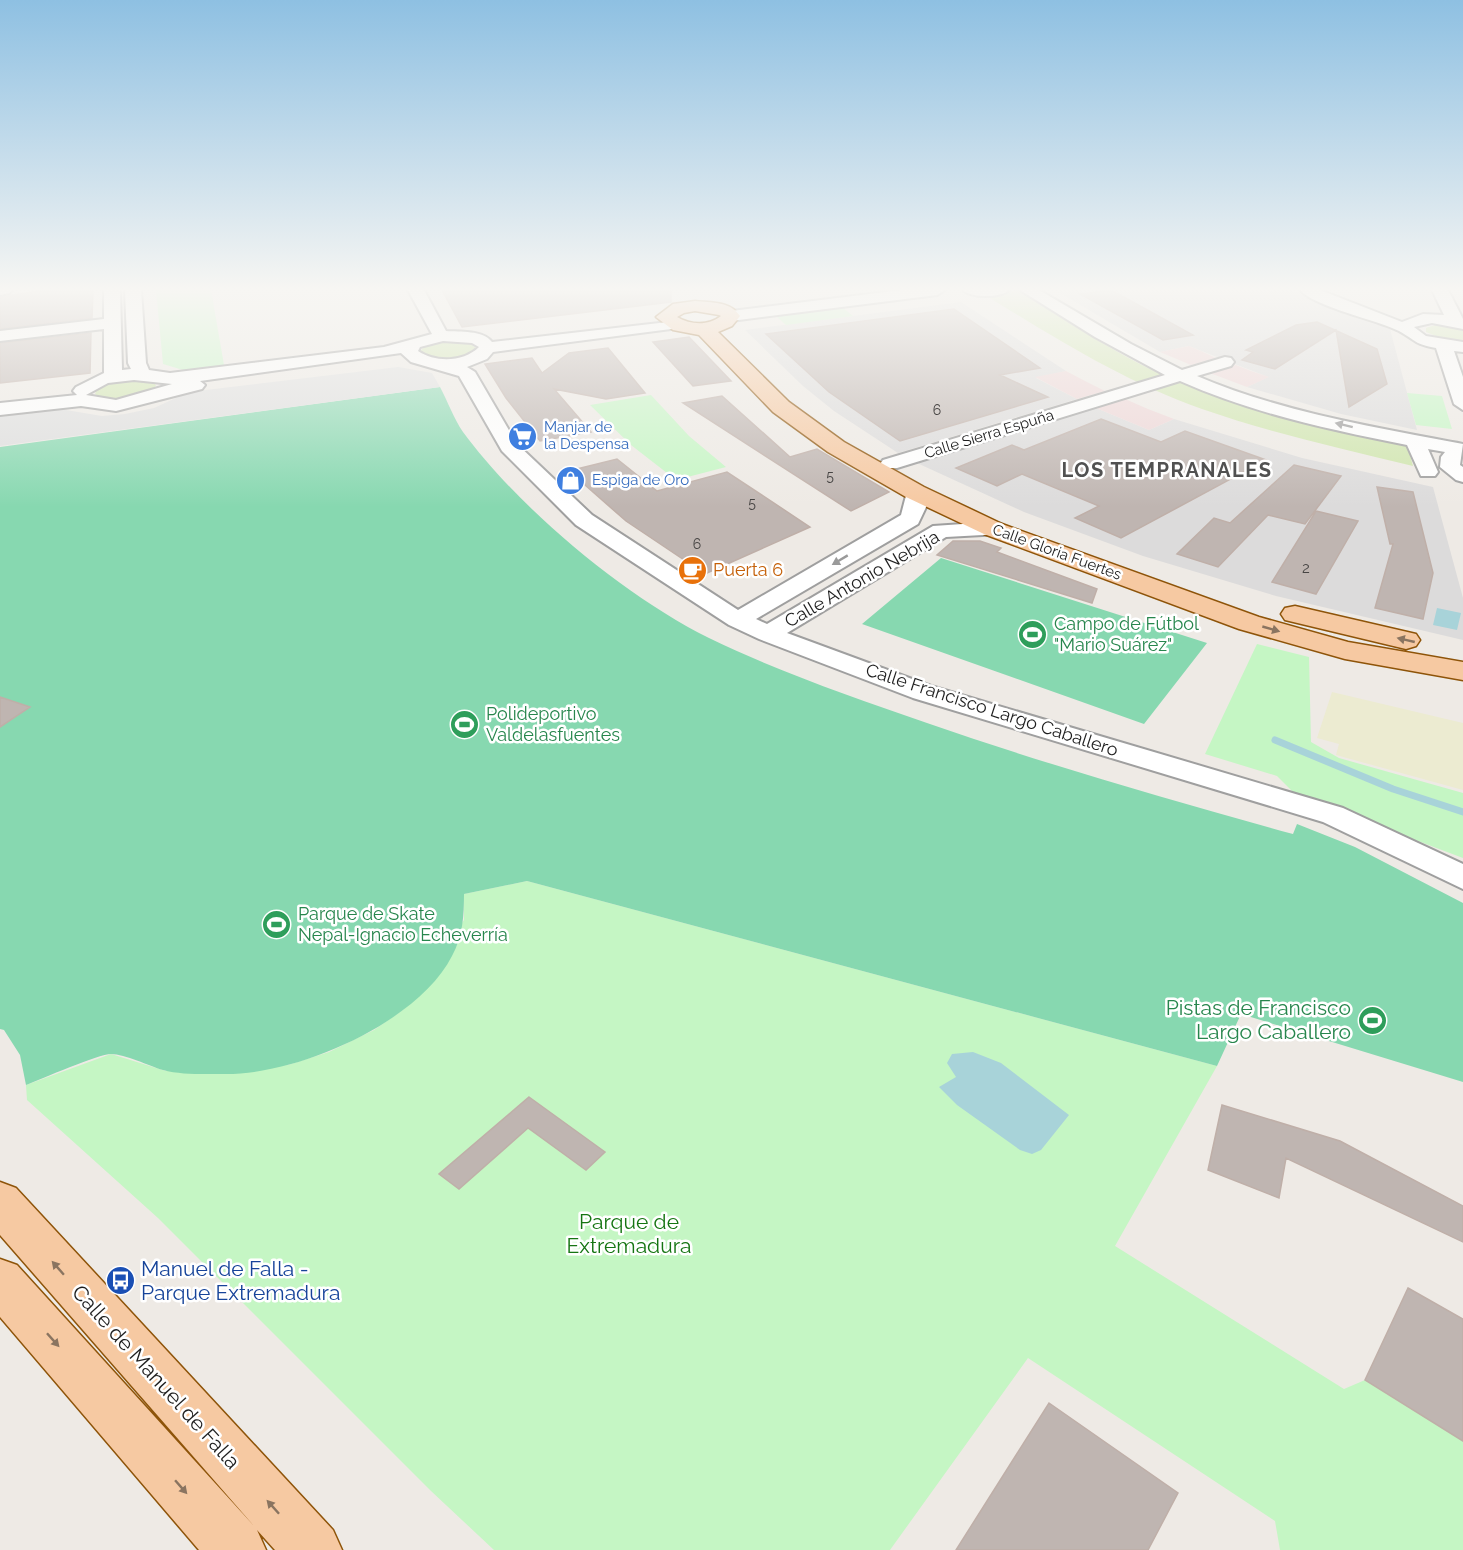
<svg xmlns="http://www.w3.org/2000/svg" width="1463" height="1550" font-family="Raleway,sans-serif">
	<rect width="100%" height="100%" fill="#eeeae5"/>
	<!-- residential -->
	<path fill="#dcdbdb" d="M1055,290H1292L1350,316L1390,329L1417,430L1341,414L1247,387L1268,377L1189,346L1160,352Z
		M961,302L1066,371L1036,378L1077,399L898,453L834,411L803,386L745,330Z
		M1096,408L1149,430L1174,419L1302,458L1433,487L1463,598V640L1276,596L1143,556L1024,512L917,463Z"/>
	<!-- commercial -->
	<path fill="#eed5d6" d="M1189,346L1201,351L1216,358L1191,365L1160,352Z
		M1236,365L1251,371L1269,377L1247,387L1210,373Z
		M1066,371L1085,381L1105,391L1077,399L1035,377Z
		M1125,399L1148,409L1174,419L1149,430L1096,408Z"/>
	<!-- farmland -->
	<path fill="#ecebd1" d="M1332,692L1463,723V790L1336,755L1339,744L1317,738Z"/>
	<!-- grass -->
	<path fill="#cfe5ad" d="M1017,290C1070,323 1121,358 1179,382C1252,411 1331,426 1407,444L1413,466C1343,449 1271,433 1202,409C1125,382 1055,338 985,295Z
		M1435,325L1463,330V340L1443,339L1426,332V328Z
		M466,340L476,348C465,362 432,364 420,351L432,341Z
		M123,379L150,380L156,385L154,389C136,395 112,408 95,394L98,387Z"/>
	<!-- park -->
	<path fill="#c5f6c4" d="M156,290H211L224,365L183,370L163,364Z
		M843,308L853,316L786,325L776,316Z
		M1407,393L1442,396L1452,429L1416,425Z
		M651,395L689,436L726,467L676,480L631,445L590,405Z
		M1257,644L1309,657L1311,742L1339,758L1463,793V858L1296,795L1277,776L1205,754Z
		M527,881L1217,1066L1115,1246L1344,1389L1365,1380L1463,1441V1550H1280L1275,1521L1028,1358L890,1550H494L431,1491L158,1218L27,1100L26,1085L111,1054L166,1071L288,1065L329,1052L374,1030L404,1009L464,920V894Z"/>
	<!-- pitch -->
	<path fill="#87d8b0" d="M440,387C448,402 454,419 463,432C519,508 624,596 709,638C779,672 853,697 927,723C1048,765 1170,800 1293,834L1297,824L1355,847L1463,903V1082L1241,1014L1217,1066L527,881L464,894C464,915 463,936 452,956C418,1023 296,1076 222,1074C204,1074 181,1075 163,1070C149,1066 125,1054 111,1054C99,1054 41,1079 26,1085L20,1055L4,1030L0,1029V447Z
		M941,558L1207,643L1144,724L862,624Z"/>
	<!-- parking -->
	<path fill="#dedede" d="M398,367L432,373L440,387L0,446V417L60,409L102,416L125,414L154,408L189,392Z"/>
	<!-- water -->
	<path fill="#a8d3d9" d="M1437,608L1461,613L1457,630L1433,625Z
		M973,1052L1001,1063L1069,1115L1041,1150L1032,1154L1020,1150L957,1105L939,1087L956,1077L947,1063L952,1054Z"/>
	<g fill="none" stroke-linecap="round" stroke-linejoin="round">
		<!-- stream -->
		<path stroke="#a8d3d9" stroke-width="7" d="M1275,740L1393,789L1463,812"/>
	</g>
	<!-- building -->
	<path fill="#bfb5b1" stroke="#bfafa8" stroke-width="1.5" d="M45,290H93L92,318L0,329V297Z
		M442,290H671V302L462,327Z
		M1111,290L1193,335L1163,340L1080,294Z
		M954,309L1040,368L1000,375L1048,397L900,441L829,392L766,334Z
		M1317,322L1377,349L1387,384L1349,407L1336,330L1275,369L1242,360L1253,352L1246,350L1296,325Z
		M91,333L90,373L0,383V343Z
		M689,337L731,381L693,386L653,342Z
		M608,348L645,393L606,399L554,389L591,432L540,441L506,398L485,364L532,358L542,373L569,353Z
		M722,396L790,457L817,449L889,492L851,511L683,403Z
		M1101,419L1161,442L1185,431L1266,460L1121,538L1075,518L1099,506L1022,474L997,486L956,468L1012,445L1024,450Z
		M617,459L657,491L727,472L810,527L705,574L626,521L569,471Z
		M1294,465L1341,476L1305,524L1268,515L1218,567L1177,554L1214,518L1230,523Z
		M1377,487L1413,492L1433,573L1423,619L1375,608L1393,544H1390Z
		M1316,511L1358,521L1316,594L1272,582Z
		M953,541H980L1001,548L997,552L1097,589L1092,603L937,555Z
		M0,697L30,707L0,727Z
		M529,1097L605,1152L586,1170L528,1128L459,1189L439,1174Z
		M1222,1105L1340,1141L1463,1206V1242L1286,1158L1279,1198L1208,1170Z
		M1408,1288L1463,1319V1441L1365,1380Z
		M1049,1403L1178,1493L1148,1550H956Z"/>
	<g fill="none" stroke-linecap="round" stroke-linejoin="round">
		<defs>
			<path id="minor" d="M0,290H12L9,293L0,295Z
				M104,290H120L122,370L131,369L128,363L125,290H141L146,363L149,370L170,373L384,347L432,334L408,290H424L446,331C460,332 483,330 492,342L677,321L679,324L677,327L671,329L493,352L487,359L467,367L475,372L517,444L592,515L738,610L901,515L908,488H922L927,505L918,524L756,619L767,624L933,526L993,522L1001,524L1004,529L1001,534L946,537L787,633L931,686L1343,808L1463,864V889L1323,822L913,698L759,639L729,625L576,525L502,451L459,376L411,362L401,353L200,381L205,385L202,389L116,411L81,406L0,415V403L77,395L73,391L76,387L104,373V329L0,341V331L104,319ZM443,341L472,343L479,347C464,362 436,363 418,351L420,347ZM134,380L172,384L116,400L86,395L108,383Z
				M902,290H945L937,295L731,321L723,316L731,311Z
				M963,290H1009C1001,298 971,298 963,290Z
				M1020,290H1039L1131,344L1182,370L1225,357L1231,358L1234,362L1231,366L1197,376C1281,412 1374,427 1463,444L1460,465L1463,467V482L1456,480L1440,467L1441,457L1445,452L1428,449L1438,472L1435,476H1421L1407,445C1330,430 1252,413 1180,381L897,468H883L880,464L883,460L1165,375L1095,337Z
				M1300,290H1320L1402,322L1423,314L1444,315L1432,290H1448L1463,319V329L1432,323L1414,327L1426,336L1463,342V352L1454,351L1463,377V410L1454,404L1436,348C1414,344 1417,341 1399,331C1377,320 1315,307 1300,290Z"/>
			<path id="major" d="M695,301C712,303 730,301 740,316L732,326L718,332L789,402L844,442L924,487L1002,524L1259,617L1348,642L1463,662V680L1345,659L1239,629L984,534L906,497L828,452L773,412L699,335L673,330L656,317L673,304ZM695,311L719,315L721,316C708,326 691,325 677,317L684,313Z
				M1295,606L1416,634L1420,640L1416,646L1406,649L1285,620L1281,614L1285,608Z
				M0,1182L16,1188L333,1530L342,1550H275L257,1530L266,1550H199L0,1317V1259L17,1265L254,1526L0,1235Z"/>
		</defs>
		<!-- minor casing -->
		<use href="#minor" stroke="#9f9f9f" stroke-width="4"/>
		<!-- major casing -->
		<use href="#major" stroke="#8e5409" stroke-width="3"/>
		<!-- minor -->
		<use href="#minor" fill="#fff" fill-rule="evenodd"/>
		<!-- major -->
		<use href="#major" fill="#f6c9a2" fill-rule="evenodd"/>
	</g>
	<!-- one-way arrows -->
	<defs><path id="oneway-solid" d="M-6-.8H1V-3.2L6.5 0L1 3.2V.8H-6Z" transform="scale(1.5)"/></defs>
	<g fill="#9a9a9a">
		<use href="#oneway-solid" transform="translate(1344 425) rotate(-166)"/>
		<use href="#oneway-solid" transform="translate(840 560) rotate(149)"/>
	</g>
	<g fill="#8a7460">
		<use href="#oneway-solid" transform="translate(1271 629) rotate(16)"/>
		<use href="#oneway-solid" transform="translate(1406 640) rotate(-167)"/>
		<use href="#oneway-solid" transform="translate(58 1268) rotate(-131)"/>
		<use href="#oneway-solid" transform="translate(53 1340) rotate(48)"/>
		<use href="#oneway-solid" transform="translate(181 1487) rotate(49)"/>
		<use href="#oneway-solid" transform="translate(273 1507) rotate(-132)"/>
	</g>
	<!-- sky -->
	<linearGradient id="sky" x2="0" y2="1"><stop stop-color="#8ec0e2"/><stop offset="0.57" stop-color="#f7f6f3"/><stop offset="1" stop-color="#f7f6f3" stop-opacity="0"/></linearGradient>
	<rect width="1463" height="507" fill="url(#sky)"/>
	<!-- icons -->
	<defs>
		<symbol id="supermarket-disc" viewBox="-11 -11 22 22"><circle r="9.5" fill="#3f7fe0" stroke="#fff"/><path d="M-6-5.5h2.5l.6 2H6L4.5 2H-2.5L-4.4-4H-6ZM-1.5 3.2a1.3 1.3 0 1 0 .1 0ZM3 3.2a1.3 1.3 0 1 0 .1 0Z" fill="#fff"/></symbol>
		<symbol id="shop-disc" viewBox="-11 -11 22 22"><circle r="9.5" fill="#3f7fe0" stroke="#fff"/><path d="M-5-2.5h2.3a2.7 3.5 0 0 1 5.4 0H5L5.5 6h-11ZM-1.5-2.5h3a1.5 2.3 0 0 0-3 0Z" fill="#fff"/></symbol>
		<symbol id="cafe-disc" viewBox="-11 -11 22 22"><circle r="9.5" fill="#e8710a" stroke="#fff"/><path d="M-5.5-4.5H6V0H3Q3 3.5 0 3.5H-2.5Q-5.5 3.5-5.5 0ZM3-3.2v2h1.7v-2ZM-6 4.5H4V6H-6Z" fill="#fff"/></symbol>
		<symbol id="stadium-disc" viewBox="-11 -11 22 22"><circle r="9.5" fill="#2e9e5b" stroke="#fff"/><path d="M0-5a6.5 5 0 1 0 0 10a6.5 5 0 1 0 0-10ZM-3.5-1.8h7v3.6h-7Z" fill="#fff"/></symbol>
		<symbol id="bus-disc" viewBox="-11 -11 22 22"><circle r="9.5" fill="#1a4fb4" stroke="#fff"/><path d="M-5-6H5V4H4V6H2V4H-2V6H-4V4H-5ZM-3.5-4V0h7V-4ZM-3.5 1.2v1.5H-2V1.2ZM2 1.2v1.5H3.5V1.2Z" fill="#fff"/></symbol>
	</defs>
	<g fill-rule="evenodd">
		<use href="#supermarket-disc" x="506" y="420" width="33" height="33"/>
		<use href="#shop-disc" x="554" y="464" width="33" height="33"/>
		<use href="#cafe-disc" x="676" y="554" width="33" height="33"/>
		<use href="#stadium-disc" x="1016" y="618" width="33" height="33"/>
		<use href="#stadium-disc" x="448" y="708" width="33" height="33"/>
		<use href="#stadium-disc" x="260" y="908" width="33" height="33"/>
		<use href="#stadium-disc" x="1356" y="1004" width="33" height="33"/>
		<use href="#bus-disc" x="104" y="1264" width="33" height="33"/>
	</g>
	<g text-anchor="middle" stroke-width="5" stroke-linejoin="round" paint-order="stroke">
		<!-- far-number labels -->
		<g font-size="14" fill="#464443">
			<text x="937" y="415">6</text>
			<text x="830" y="481">5</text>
			<text x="752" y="508">5</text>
			<text x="697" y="549">6</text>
		</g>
		<!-- far-shop labels -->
		<g font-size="15" fill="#366cbe" stroke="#fff" text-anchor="start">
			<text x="544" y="432">Manjar de<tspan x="544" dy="17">la Despensa</tspan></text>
			<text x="592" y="485">Espiga de Oro</text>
		</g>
		<!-- far-street labels -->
		<g font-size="15" fill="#1e1e1e" stroke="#fff">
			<text transform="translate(989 434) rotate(-17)" y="5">Calle Sierra Espuña</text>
			<text transform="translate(1057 552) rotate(20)" y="5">Calle Gloria Fuertes</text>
		</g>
		<!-- number labels -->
		<g font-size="15" fill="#464443">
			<text x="1306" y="573">2</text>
		</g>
		<!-- food labels -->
		<g font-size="18" fill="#c56008" stroke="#fff" text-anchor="start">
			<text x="713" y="576">Puerta 6</text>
		</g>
		<!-- street labels -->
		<g font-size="18" fill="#1e1e1e" stroke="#fff">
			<text transform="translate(862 579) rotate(-30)" y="6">Calle Antonio Nebrija</text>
			<text transform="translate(992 710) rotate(18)" y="6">Calle Francisco Largo Caballero</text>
		</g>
		<!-- leisure labels -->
		<g font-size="18" fill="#27864d" stroke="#fff" text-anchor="start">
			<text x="1054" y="630">Campo de Fútbol<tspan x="1054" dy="21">"Mario Suárez"</tspan></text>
			<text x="486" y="720">Polideportivo<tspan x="486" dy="21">Valdelasfuentes</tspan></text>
			<text x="298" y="920">Parque de Skate<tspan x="298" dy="21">Nepal-Ignacio Echeverría</tspan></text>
		</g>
		<!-- far-district labels -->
		<g font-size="20" font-weight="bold" letter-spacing="1.5" fill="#515151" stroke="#fff">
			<text x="1167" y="477">LOS TEMPRANALES</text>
		</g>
		<!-- near-leisure labels -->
		<g font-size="21" fill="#27864d" stroke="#fff" text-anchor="end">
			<text x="1351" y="1015">Pistas de Francisco<tspan x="1351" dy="24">Largo Caballero</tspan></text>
		</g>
		<!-- near-park labels -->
		<g font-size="21" fill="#157512" stroke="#fff">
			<text x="629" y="1229">Parque de<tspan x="629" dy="24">Extremadura</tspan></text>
		</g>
		<!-- near-transit labels -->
		<g font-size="21" fill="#164399" stroke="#fff" text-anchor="start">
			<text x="141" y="1276">Manuel de Falla -<tspan x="141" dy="24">Parque Extremadura</tspan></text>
		</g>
		<!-- near-street labels -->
		<g font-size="21" fill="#1e1e1e" stroke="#fff">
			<text transform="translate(156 1377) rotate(48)" y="7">Calle de Manuel de Falla</text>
		</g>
	</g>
</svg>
